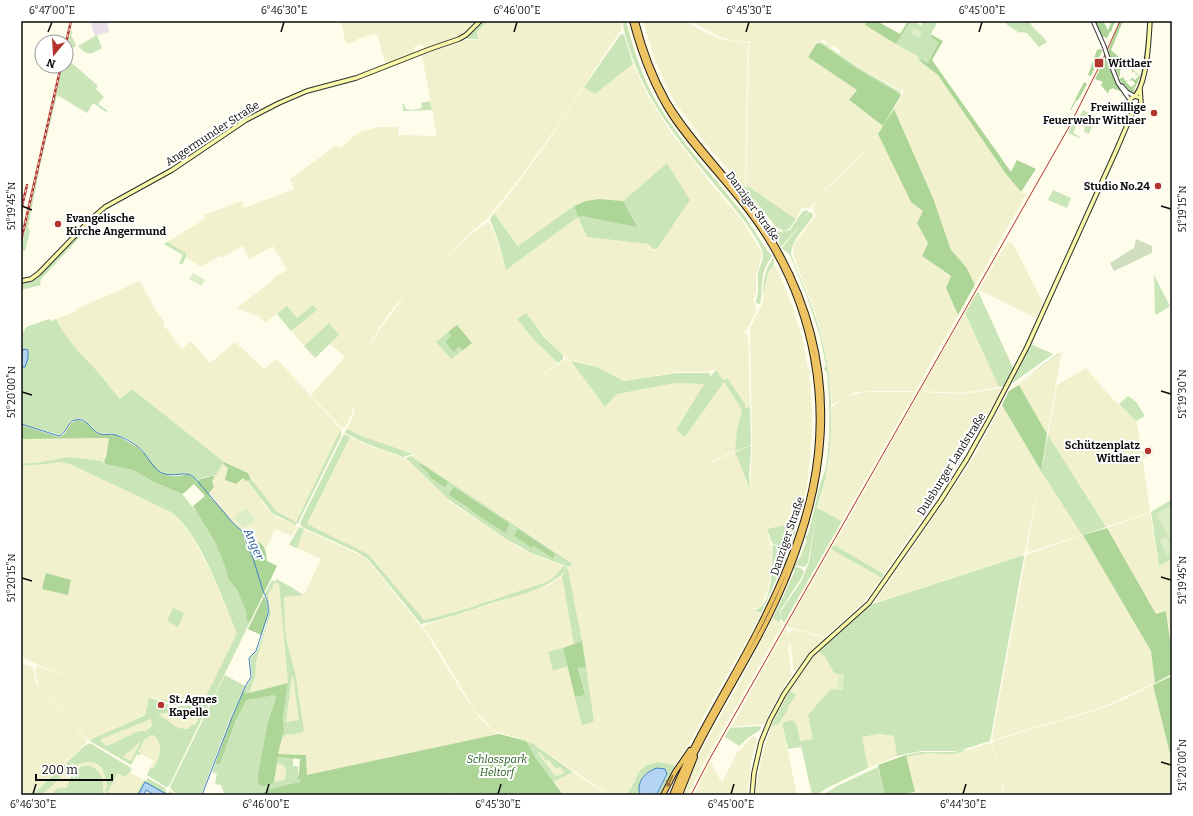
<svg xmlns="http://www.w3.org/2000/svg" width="1193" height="816" font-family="Bitter,serif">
	<rect width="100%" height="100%" fill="#fefceb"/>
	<!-- industrial -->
	<path fill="#eae0ea" d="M90,21H107L109,32L95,36Z"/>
	<!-- farmland -->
	<path fill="#f1f2cd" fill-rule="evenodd" d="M346,21H479L462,37L425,50L422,44L414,47L416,54L386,65L377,35L375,34L357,39V41L346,44L341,23Z
		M488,21H588L563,24L531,31L563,24L605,21H618L621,24L622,28L560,122L519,179L488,218L465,237L443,261L466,238L489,221L498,243L509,280L506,270L578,217L587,237L647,244L653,250L657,249L690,200L667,163L623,201L599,199L581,203L574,206L519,246L494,213L505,200L542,150L584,87L595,94L633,64L648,96L670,131L709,181V183L712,185L742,220L761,251L762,255L756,276V293L753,300L757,310L747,329L743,333L748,335L750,407L748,408L745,409V404L727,379L723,380L715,369L709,372H676L631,380H623L598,367L573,361L566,358L545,337L526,313L517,319L534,340L558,363L532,382L566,359L571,361L605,407L617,394L676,383L704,384L676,430L685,437L723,382L742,410L737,428L735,451L716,459L693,476L716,460L735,452L766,527L771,545L772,569L768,590L761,606L755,609L750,608L761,613L750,635L711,703L690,742L676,763L675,765L658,762L651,763L644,767L638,774L630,790L626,795L609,794L532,743L493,730L475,710L432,639L422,626L538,589L549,585L562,576L574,644L548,653L553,671L568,666L583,726L594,721L582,641L568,569L574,564L411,456L414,454L370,440L347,429L354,414V403L352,413L346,426L342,428L311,395L345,357L330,344L338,335L328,324L304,346L291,331L317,310L313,305L297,318L287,306L265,323L260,317L237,308L273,280V278L287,270L273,246L249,259L243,246L223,257L220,256L201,267L186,257V253L167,242L205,219L203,215L242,201L244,208L294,189L290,179L337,145L341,148L353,137L360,132L379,127H398V135L437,136L422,55L464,40H478L477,32ZM438,266L410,290L400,302L380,329L362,359L379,328L393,308L410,290Z
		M643,21H686L702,31L720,39L748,43L745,186L743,187L706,144L674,101L656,63Z
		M690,21H867L865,25L919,57L906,80L917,61H920L938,75L1010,179L1021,193H1027L975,285L966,267L951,250L933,198L894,109L903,93L905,87L902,91H901L856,65L839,54L841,51L834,46L830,48L825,44L826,43L825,38L821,41L814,42L817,43L808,57L857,90L849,101L883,126L877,136L878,134L911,202L923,211L917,223L928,243L922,256L951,277L946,288L958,315L915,391H875L856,392L847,396L833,404L832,403L828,368L821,333L815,312L793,255V248L795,243L814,218L815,215L813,207L820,195L860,157L871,143L859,157L825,189L810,208H802L796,219L746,185L749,44L751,42L731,40L720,37Z
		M1009,242L1013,244L1043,303L1036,318L979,290L1003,249Z
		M773,265H774L778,271L790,300L802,337L808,369H810L811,373L809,374L812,410V432L807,486L798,522L767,529L750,487L752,445L750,328L762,304L768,273Z
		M140,281L156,311L165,322L163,324L182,349L191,341L210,363L235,342L264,369L277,359L341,429L296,522L277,512L258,488L248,473L224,462L132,389L121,399L99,373L77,350L62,330L56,319L77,311L76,309Z
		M965,313L999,387L962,393L920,391Z
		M1062,351L1047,434L1019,385Z
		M1086,368L1111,397L1136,421L1138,428L1150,511L1148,513L1106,527L1048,435L1057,385Z
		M1003,388L962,458L937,497L884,574L834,545L920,392L962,394Z
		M865,392H915L842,521L818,508L829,463L832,407L847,396Z
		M1002,405L1041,471L1025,552L1024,554L874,603L951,492L975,455Z
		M350,437L365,444L407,459L453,504L521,549L542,558L564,566L553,578L544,583L456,612L424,620L368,554L307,524Z
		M106,438L109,439V443L104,461L68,457L42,462L21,464V439Z
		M60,462L70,464L171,512L178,518L193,538L210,570L237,633L204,700L174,702L140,696L42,667L21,656V466L46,464Z
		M223,464L228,468L226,480L235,484L243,478L247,480L259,495L262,502L271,513L278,518L296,525L297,527L292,536L275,529L266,549L261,543L248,546L242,530L233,523L209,493L214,487L212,481Z
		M1041,471L1082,535L1028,552L1027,550Z
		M1150,513L1166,611L1156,614L1107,528Z
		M304,529L356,553L367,559L426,633L460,689L480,718L491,729L499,734L307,775L306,755L278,754L282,738L286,735L301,733L295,672L287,643L285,627L284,597L304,595L321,559L297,548Z
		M1083,535L1151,651L1155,683L1100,708L993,740L992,738L1026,555Z
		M831,549L882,578L864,602L825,637L789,627L787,626Z
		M1172,559V647L1159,566Z
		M275,582L279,583L288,683L249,693L255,677L256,662L270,618L271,609L268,595Z
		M773,618L783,624L706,759L688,795H684L698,756L741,680Z
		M786,628L789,635L793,629L824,638L825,640L810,654L797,671L794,670L790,641L788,650L792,675L782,690L764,724L731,727Z
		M819,651L823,656L824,655L834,673L844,675L842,690L836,689L813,739L799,741L797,724L782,723L797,795H755L762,755L771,726H770L784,698L807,664Z
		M21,663L33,667L36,683L41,691L87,739L86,743L31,795H21Z
		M35,666L149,698L145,714L94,738L90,741L39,688L36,676Z
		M292,676H293L300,721L286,722Z
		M1153,685L1172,762V795H1005L992,743L993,741L1100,709L1123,700Z
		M203,708L196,724L189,729L178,728L158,714Z
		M151,718L152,725L150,728L145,731H139L107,746L100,741L101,739Z
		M878,734L895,736L897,756L868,768L861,737Z
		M152,735L157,737L160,745L159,757L153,770L150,768L154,761L138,752L145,739Z
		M753,736L757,739L751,762L747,795H694L710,761L722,783L737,753Z
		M141,741L131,762L123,757L131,749Z
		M990,743L992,745L1002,784L1000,786H1002L1004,795H903L913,794L935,785L915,792L906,757L928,753H958Z
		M540,751L546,761L548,759L560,766L565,773L555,776L538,753Z
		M88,761L96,764L104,773L107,780V788L105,789L106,795H100L104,790L103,782L99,772L96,768L89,766H83L77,769L67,786L60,787L53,792L55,795H42L55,783L72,763L77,765Z
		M277,763L284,764L286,771L285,780L274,782Z
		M129,772L144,780L136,795H110L108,792L117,776L115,774L116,773H118L125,777L128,775Z
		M573,772L593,785L609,795H563L553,782Z"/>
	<!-- green -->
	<path fill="#cae5b7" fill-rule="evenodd" d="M484,21H488L477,32L478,39H468L466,38Z
		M623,21H626C634,51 643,80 659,106C682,144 713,175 740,210C750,223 758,237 767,250L772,256C766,264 762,273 762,284C761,291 762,297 760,304L756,303C756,299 758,296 758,291C759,285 757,279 758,273C760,265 765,258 762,250C755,231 729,202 716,186C683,146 651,108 633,59C630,50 622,29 623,21Z
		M909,21H914L921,26L923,21H938L931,34L940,42L929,63L926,64L921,60L917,61L919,57L896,44Z
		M1005,21H1029C1034,31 1042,34 1047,42L1039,47L1027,33L1020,32V33L1008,26Z
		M71,30L73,32L71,35L76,45L74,48L69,46L66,58L98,86L96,89L104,97L98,104L108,111L106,112L93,103L87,113L57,95L40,166L28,227L30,231L25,251L21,250L34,187L62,66H66V49Z
		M621,34L624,35L633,64L595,94L584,87Z
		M97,35L102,48C91,54 88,57 78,46Z
		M821,42L856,66L895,89L900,92L901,95H899L897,92L856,68L823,45L817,43Z
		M430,101L432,110L403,111V102L406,109L412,110L422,108L421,103Z
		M1083,110L1098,117L1094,127L1092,126L1089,134L1084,132L1085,127L1077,124L1073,133L1080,137L1079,138L1068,133L1074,122H1076Z
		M667,163L690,200L657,249H653L648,244L587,237L578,217L506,270L499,243L490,219L494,213L518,246L574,206L578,217L580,216L638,226L623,201Z
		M746,185L796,219L790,228L784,231L776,227L748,191Z
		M745,186L772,226L780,232L790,230L803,211L807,210L808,212L801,224L781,247L776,233L743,187Z
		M1053,190L1071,198L1067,208L1048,200Z
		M809,212L812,213L813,216C805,229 792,239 791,254C799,276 809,297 816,319C832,367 835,420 827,470C825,483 820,495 817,508L842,521L784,623L780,618L781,611L802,580L809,562L817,508L808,562L805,567L794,565C801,560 803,548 807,540L805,538L806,536L808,535C813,517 816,499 821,481C823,476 825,472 826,467C831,435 830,404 827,372L825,371L824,368L826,366L820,336L807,297L790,255L782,248L798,228Z
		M91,223H96L98,226L93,224L91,225L42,278L40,282L41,285L21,290V283L31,281L38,276Z
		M167,242L186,253V257L182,265L179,263L183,255L164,244Z
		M774,257V265H773L768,273L763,295C763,281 765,269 774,257Z
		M1154,275L1170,306L1156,315L1155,314Z
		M978,291L1013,368L1004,386L999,387L965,313Z
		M313,305L317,310L291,331L277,314L287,306L297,318Z
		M526,313L544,337L563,355V359L558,363L534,340L517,319Z
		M49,319L51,321L56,319L62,330L77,350L99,373L120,399L132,389L224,462L216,475L204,477L198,480C184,466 173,481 160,472C151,465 148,453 138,446C132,442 124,436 116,434C111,432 103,435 98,432C89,426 85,414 72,421L63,432L60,435L21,424V352L23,339L21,332H24L26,327Z
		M329,323L339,335L315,358L304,346Z
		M448,332L451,336L445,342L454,351L460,347L463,350L451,359L436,342Z
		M1031,344L1053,354L1013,383H1012Z
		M1060,353L1009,391L1057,354Z
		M571,361L597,367L624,381L676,373H709L710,374V377L716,370L723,380L727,378L745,404V408L750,407L751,445L735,451L737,428L742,410L724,382L685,437L676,430L704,384L676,383L617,394L605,407Z
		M1128,396L1136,402L1145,416L1136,421L1119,404Z
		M341,429V436L298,523H296V525L272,513L247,480L251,479L277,512L296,522Z
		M347,429L364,437L413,454L403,457L365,443L345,433Z
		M344,434L350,437L307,524L368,554L424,620L456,612L544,583L553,578L564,566L567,567V569H568L582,641L574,644L562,576L567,570C547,590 518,595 492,603C468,611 445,619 421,624L368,559L357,552L302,527L300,523Z
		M1048,435L1106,527L1082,535L1041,471Z
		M749,446L751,447L749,476L750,489L735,452Z
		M411,456L573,564L569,567L531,553L506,539L448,499L406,458ZM451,495L510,524L508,528L467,508L450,496ZM519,539L555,554L553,559L534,546L532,548Z
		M68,457L103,461L104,464L133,470L154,482L182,494L196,511L215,542L226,569L228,579L237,590L246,611L247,620L250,622L213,698L209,702L175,705L159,699L179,702L204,700L237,633C222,599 201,534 171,512L70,464L60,462L46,464L21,466V464L42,462Z
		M1172,499V559L1159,566L1151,512Z
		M798,522L795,532L796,535H794L786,558L788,560L787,563L781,557L778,546L772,543L767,529Z
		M299,527L304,529L297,548L289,545Z
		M773,545L776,546L780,558L787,564L786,565H783L761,613L754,610C773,609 773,560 772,546Z
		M834,545L884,574L882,578L831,549Z
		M1023,555L1024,557L990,741L958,751H921L897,756L894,736L878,734L862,737L868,768L825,789L817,795H812L800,741L813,739L808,715L829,691L832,689L842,690L844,675L834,673L824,655L823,656L819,651L870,605Z
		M794,566L802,569L804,572L803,575L780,611V622L773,618L795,571L793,568Z
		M276,579L295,589V590L304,595L284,597L285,627L287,643L295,672L304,731L301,732V733L286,735L282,738L284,730L283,712L288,683L279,584L275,582L268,595L271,613L256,662L255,677L249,693L243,692L252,677L250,658L257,651L259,647C264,630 274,611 265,594L272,580L275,582ZM293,676L299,720L286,722L292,677Z
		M173,608L184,613L178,627L167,621Z
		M563,648L568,666L553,671L548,652Z
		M578,667H586L594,721L582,726L575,697L585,695Z
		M225,675L245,686L231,716L201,795C190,795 175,798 170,787Z
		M790,691L796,695L787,708L788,709L779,724L771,726Z
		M271,695H274L276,698L268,721L258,774L274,782L285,780L286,771L284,765L277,763L278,757L293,758V766H297L298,767V777L499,734L532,743L573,772L553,782L563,795H215L224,793L221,785L215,784L217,774L212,772L215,764H220L243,704L247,700ZM540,752L546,761L549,760L556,769L560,767L565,773L555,776L538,753Z
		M149,698L160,701L169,705V707L206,704L208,706L169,786L166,787L147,775L150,768L153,769C159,760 164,745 155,736L152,735L145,739L138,752L141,753L139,756L137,754L131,765L90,741L94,738L145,715ZM203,708L196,724L190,726L189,729L178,728L158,714ZM151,719L152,725L150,728L145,731H139L107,746L100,741L101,739ZM141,741L131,761L123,757Z
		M792,720L797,725L801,747L788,749L782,723Z
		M761,726L760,730L749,737L739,746L725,737L730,728Z
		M90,743L131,768V771L125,777L118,773L117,774L115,773L117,775L108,792L110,795H106L105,789L107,788C106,769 97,756 77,765L72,763L55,783L42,795H32L83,747Z
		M967,749C956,757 940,753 929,753C921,754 913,756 906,757V755L921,752H954Z
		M658,762L675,765L662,795H654L657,794L667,776L665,769C651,766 636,780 640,795H626C639,781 633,766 658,762Z
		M83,766C99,763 105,780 103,793L100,795H55L53,792L58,788L67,787C71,776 71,772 83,766Z
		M878,767L884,792L879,795H823L837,786Z
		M148,778L165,788L166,792L168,793L170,791L177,795H168L145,782L138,795H136L144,780L146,781Z"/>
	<!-- forest -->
	<path fill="#add597" d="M867,21H877L900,34L908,21H910L896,44L865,25Z
		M1095,21H1103L1108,30L1112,21H1115L1111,32L1109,31L1110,32L1107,38L1101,36Z
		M1120,21H1123L1111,50L1140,76L1136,86L1132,89L1135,88L1134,92L1130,93L1119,79L1124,77V79L1125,81L1127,80L1126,82L1131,87L1134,85L1135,83L1132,80L1129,81L1133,77V79L1135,80L1139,76L1137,74L1135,76L1136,73L1133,71L1132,73V70L1130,68L1128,69L1129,67L1127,66L1125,67L1126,65L1124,63L1122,64L1123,62L1121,60L1117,65L1120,68L1122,67L1120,71V76L1119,77L1108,51Z
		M932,35L943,41L932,60L1011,172L1017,160L1036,169L1021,192L1006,174L938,75L920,61L921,59L926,63H928L939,42L931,37Z
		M817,43L823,45L856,68L897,92L899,95H901L883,126L849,100L857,90L808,57Z
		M1101,49L1102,51L1091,76L1088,75L1097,50Z
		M1106,56L1122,92L1112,88V89H1110L1108,93L1109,95L1101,85L1103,82L1095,79Z
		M1084,82L1087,84L1078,100L1076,101L1071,110H1070Z
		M894,109L933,198L951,250L966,267L975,285L958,315L946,288L951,276L922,256L928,243L917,223L923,211L911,202L878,134Z
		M599,199L623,201L638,227L581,216L578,217L574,206L586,201Z
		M457,325L472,343L463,350L459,347L454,352L445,342L451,336L448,332Z
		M1019,385L1047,434L1041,471L1002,405L1009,391Z
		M78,420L87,423L98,434L116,435L137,447L145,454L160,473C164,474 168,476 173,476C184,477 187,470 197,481L184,493L182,494L154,482L133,470L105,464L104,461L106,457L109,439L106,438L21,439V425L59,437C69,434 66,423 78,420Z
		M224,462L248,473L251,479L246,481L243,478L236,484L225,480L228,468L223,464Z
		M421,464L448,482L445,487L431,478L428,474L429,473L420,466Z
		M212,476H215L212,481L214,487L209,493L210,497L214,501L225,513L232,523L242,531L245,542L248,546L259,542C266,547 266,553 267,561L277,566L250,622L247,621L246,611L237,590L228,579L226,569L215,542L193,506L205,496L194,484L200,479Z
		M454,487L510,524L505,533L450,496V495L449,494Z
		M1107,528L1156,614L1166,611L1172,654V674L1155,683L1151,651L1083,535Z
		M518,529L555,554L553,559L534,546L532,548L514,536Z
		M46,573L71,580L68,595L42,589Z
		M264,596C271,609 266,622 261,635L248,629Z
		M582,641L586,667L578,668L585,695L575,697L563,648Z
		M1172,676V762L1153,685Z
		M288,683L283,716L284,730L278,754L306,755L307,775L499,734L526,741L536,759L563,795H451L449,792L444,795H261V793L267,792V790L300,782L302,779L297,780L299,773L300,759L278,757L274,782L269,785L261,786L258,782V774L268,721L276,698L274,695L247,700L245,702L236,721L220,764H215L232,717L243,692L249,693Z
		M906,755L915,792L895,795H879L884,792L878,765Z"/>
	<!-- cemetery -->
	<path fill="#d0ddbe" d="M1136,239L1152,246V253L1114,271L1110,263L1134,248Z"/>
	<!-- pitch -->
	<path fill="#ddedc8" d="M913,27L922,32L919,38L910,33Z
		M193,273L205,280L201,286L189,279Z
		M1151,445L1154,452L1143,458L1142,451Z
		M1172,505V544L1156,514Z
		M246,508L255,519L254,522L244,528L238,523L234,517Z
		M1166,536L1172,547V552L1167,555L1159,540Z
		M839,674L844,675L841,690L836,689Z"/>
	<!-- water -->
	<path fill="#b3d4f2" stroke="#3e81c4" d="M24,349L28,350V358L25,367H21L22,352Z
		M657,768L665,769L667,774L657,794L640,795C636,782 645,772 657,768Z
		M145,782L168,795H154L146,790L144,795H138Z"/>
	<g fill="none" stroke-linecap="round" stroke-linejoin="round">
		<!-- stream -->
		<path stroke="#3e81c4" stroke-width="1" d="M21,424L59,436C67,433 67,422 75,420C87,417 90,429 98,433C103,436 111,433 116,435C123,437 131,442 137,446C147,453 153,470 162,473C173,478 185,470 194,477L233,523L242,531L253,558L263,591C267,598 269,606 268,614L256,651L249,658L251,677L246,685L232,717L202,795"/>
		<defs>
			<path id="tertiary" d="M1093,21L1104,46
				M1107,55L1118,83L1130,100
				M1122,86L1127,92L1134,96"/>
			<path id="secondary" d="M1135,96C1147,83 1149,40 1150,21
				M1135,107H1138L1141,103L1140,88
				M1131,116L1132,109L1130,103V99L1135,96L1140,98
				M21,281L31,279L39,273L91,219L105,207L172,170L246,120L279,103L307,91L356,78L430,49L459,39L466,35L480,21
				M752,795L754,773L761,742L770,720L784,694L811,655L869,603L941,500L967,459L991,416L1027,347L1116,151L1131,116L1137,107"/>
			<path id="trunk" d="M632,21C641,55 653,87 672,116C701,159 740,194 767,238C813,312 829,402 812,486C802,536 782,582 759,627C731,683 695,736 672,795
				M636,21C643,49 653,76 667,101C697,150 741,189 771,238C851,370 829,501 762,631C733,686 699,738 676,795
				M663,795L675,772L690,750
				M680,795L695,757"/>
		</defs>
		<!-- tertiary casing -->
		<use href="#tertiary" stroke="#3e3e3e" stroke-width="5"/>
		<!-- secondary casing -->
		<use href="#secondary" stroke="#2d2d2d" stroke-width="5.5"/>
		<!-- trunk casing -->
		<use href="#trunk" stroke="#1c1c1c" stroke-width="6"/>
		<!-- tertiary -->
		<use href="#tertiary" stroke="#fff" stroke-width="3"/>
		<!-- secondary -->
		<use href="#secondary" stroke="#faf9a9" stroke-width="3.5"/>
		<!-- trunk -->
		<use href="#trunk" stroke="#eec462" stroke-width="4"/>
		<!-- tram -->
		<path stroke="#b2342c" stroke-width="1" d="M691,795L709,760L1069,127L1104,57L1120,21"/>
		<defs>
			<path id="rail" d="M66,43L71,21
				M21,210L27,185
				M21,241L61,66"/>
		</defs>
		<!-- rail casing -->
		<use href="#rail" stroke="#b2342c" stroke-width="2.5"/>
		<!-- rail -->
		<use href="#rail" stroke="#fff" stroke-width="1" stroke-dasharray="3" stroke-linecap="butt"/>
		<defs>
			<path id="tertiary-bridge" d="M1104,46L1107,55"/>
		</defs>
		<!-- tertiary-bridge casing -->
		<use href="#tertiary-bridge" stroke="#3e3e3e" stroke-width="5" stroke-linecap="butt"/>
		<!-- tertiary-bridge -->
		<use href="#tertiary-bridge" stroke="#fff" stroke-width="3"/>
	</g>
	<!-- one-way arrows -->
	<defs><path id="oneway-shaft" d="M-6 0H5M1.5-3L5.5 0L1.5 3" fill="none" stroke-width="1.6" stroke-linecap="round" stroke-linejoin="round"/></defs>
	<use stroke="#88713b" href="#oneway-shaft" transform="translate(670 781) rotate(117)"/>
	<!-- ticks -->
	<path fill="none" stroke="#0b0b0b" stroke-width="1.5" d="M48,32L52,22M281,32L284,22M514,32L517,22M746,32L749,22M979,32L982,22M22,206L32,210M1161,206L1171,209M1161,391L1171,394M22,392L32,395M1161,577L1171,580M22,578L32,581M1161,762L1171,765M33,794L36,784M266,794L269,784M498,794L501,784M731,794L734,784M963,794L966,784"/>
	<!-- markers -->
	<g fill="#b2342c" stroke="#fff" stroke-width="1.5">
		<rect x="1094" y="58" width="10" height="10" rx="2"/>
		<circle cx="1154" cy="113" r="4"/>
		<circle cx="1158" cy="186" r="4"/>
		<circle cx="58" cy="224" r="4"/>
		<circle cx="1148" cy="451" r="4"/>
		<circle cx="161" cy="705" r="4"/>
	</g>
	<g text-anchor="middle" stroke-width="4" stroke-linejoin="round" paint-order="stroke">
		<!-- poi labels -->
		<g font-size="11" font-weight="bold" fill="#0b0b0b" stroke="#fff" text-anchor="start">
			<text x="1108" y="67">Wittlaer</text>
			<text x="1146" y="111" text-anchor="end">Freiwillige<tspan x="1146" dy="13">Feuerwehr Wittlaer</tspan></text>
			<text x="1150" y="190" text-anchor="end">Studio No.24</text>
			<text x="66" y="222">Evangelische<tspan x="66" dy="13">Kirche Angermund</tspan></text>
			<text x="1140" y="449" text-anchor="end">Schützenplatz<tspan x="1140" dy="13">Wittlaer</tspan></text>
			<text x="169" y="703">St. Agnes<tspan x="169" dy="13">Kapelle</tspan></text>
		</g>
		<!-- street labels -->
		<g font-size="11" fill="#0b0b0b" stroke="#fff">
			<text transform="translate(212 133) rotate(-33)" y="4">Angermunder Straße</text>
			<text transform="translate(753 206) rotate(54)" y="4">Danziger Straße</text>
			<text transform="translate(951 464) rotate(-58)" y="4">Duisburger Landstraße</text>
			<text transform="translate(787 536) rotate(-71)" y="4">Danziger Straße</text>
		</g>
		<!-- park labels -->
		<g font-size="11" font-style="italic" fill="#275e20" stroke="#fff">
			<text x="497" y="763">Schlosspark<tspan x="497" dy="13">Heltorf</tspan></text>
		</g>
		<!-- water labels -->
		<g font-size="12" font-style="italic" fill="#1d5494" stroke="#fff">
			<text transform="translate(254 544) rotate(66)" y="4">Anger</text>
		</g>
	</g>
	<!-- border -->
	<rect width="1193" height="816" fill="none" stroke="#ffffff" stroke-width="44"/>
	<!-- north arrow -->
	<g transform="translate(54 54) rotate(198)"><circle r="19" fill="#ffffff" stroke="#9d9d9d"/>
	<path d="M0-3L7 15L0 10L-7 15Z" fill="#b2342c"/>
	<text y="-6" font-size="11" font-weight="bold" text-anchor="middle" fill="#0b0b0b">N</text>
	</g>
	<!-- scale -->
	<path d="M36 774v6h76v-6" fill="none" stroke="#0b0b0b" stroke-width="2"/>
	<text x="42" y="774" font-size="12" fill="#0b0b0b" stroke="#ffffff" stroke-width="3" paint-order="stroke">200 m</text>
	<rect x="22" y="22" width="1149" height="772" fill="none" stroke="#0b0b0b" stroke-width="1.5"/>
	<g font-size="10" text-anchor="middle" fill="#0b0b0b">
		<text x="52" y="14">6°47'00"E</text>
		<text x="284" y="14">6°46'30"E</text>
		<text x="517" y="14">6°46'00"E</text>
		<text x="749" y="14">6°45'30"E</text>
		<text x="982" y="14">6°45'00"E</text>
		<text transform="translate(11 206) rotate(-90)" y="4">51°19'45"N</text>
		<text transform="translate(1182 209) rotate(-90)" y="4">51°19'15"N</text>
		<text transform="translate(11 392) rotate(-90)" y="4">51°20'00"N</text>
		<text transform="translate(1182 394) rotate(-90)" y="4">51°19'30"N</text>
		<text transform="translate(11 578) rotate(-90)" y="4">51°20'15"N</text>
		<text transform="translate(1182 580) rotate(-90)" y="4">51°19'45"N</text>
		<text transform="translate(1182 765) rotate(-90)" y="4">51°20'00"N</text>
		<text x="33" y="808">6°46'30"E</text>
		<text x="266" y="808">6°46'00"E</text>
		<text x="498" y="808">6°45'30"E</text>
		<text x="731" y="808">6°45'00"E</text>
		<text x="963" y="808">6°44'30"E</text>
	</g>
</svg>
